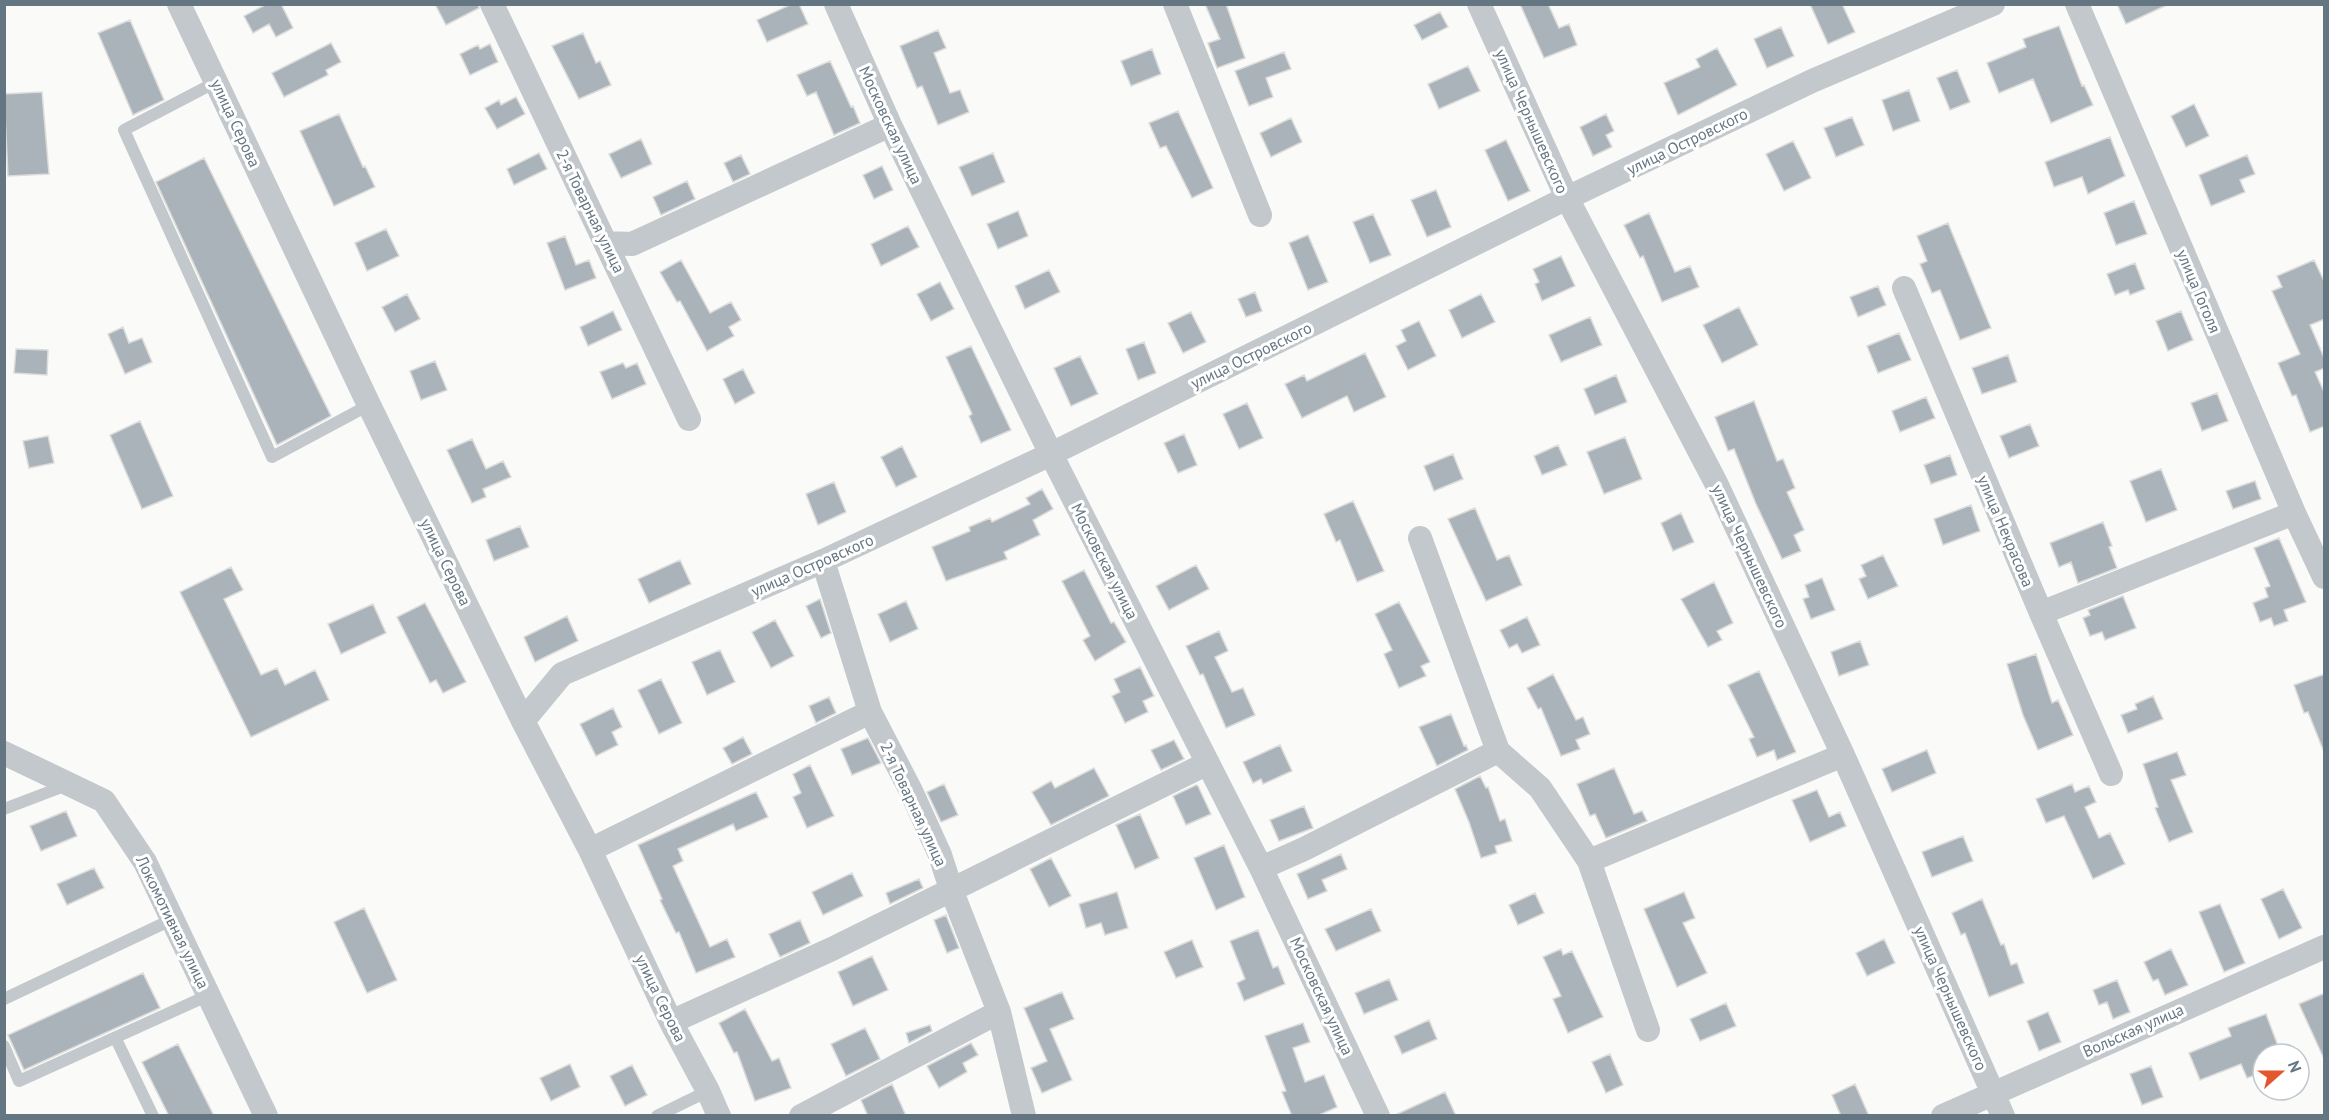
<svg xmlns="http://www.w3.org/2000/svg" width="2329" height="1120" font-family="'PT Sans',sans-serif">
	<rect width="100%" height="100%" fill="#fafaf8"/>
	<!-- building -->
	<path fill="#aab3b9" stroke="#dcdcda" stroke-width="1.5" d="M267,4H281L293,28L276,37L269,24L253,33L244,16Z
		M435,4H478L479,8L446,25Z
		M792,4H799L808,24L767,42L757,20Z
		M1205,4H1226L1245,58L1217,68L1208,43L1220,39Z
		M1520,4H1548L1559,28L1569,24L1577,45L1544,58Z
		M1810,4H1842L1855,32L1828,44Z
		M2117,4H2169L2126,24Z
		M1440,12L1448,27L1422,40L1414,25Z
		M130,20L164,100L133,115L98,33Z
		M2059,26L2082,86L2084,85L2093,105L2051,123L2033,79L1999,93L1987,63L2026,47L2023,39Z
		M1781,27L1794,56L1767,68L1754,39Z
		M938,30L946,48L934,53L950,93L960,90L969,112L938,125L922,86L917,88L900,46Z
		M583,33L596,63L600,61L611,85L579,99L552,46Z
		M331,43L341,62L326,70L328,75L284,97L272,73Z
		M490,44L498,62L470,75L460,54L478,45L480,49Z
		M1717,48L1737,85L1678,115L1664,83L1700,67L1696,59Z
		M1152,49L1161,74L1131,86L1121,61Z
		M1284,52L1291,69L1266,78L1273,97L1249,106L1235,71Z
		M830,61L851,107L853,106L860,123L834,135L816,92L807,96L797,75Z
		M1468,66L1480,91L1439,109L1428,84Z
		M1957,70L1970,102L1950,110L1937,78Z
		M1909,90L1920,121L1893,131L1882,100Z
		M42,92L49,174L8,176L4,94Z
		M516,97L525,114L497,129L485,108L499,100L501,105Z
		M2194,104L2209,136L2186,147L2171,116Z
		M1178,111L1213,188L1192,198L1166,146L1160,148L1149,123Z
		M339,114L363,167L365,166L375,187L334,206L300,131Z
		M1606,114L1614,131L1606,135L1612,147L1593,156L1580,127Z
		M1852,117L1864,145L1836,157L1824,128Z
		M1291,118L1302,142L1271,157L1260,133Z
		M2110,137L2125,176L2088,194L2082,177L2054,187L2045,162Z
		M641,139L652,164L621,178L609,154Z
		M1506,140L1530,191L1508,201L1485,150Z
		M1793,141L1811,178L1784,191L1766,154Z
		M539,153L547,169L514,185L507,169Z
		M993,153L1005,182L972,196L959,167Z
		M741,155L750,174L733,182L724,163Z
		M2247,155L2255,174L2240,180L2245,192L2211,206L2199,175Z
		M204,158L331,416L277,445L156,182Z
		M882,166L893,190L874,199L863,175Z
		M687,181L695,199L661,215L653,197Z
		M1436,190L1451,227L1427,237L1411,200Z
		M2134,201L2147,234L2116,245L2104,213Z
		M1018,211L1028,236L998,249L987,224Z
		M1649,213L1675,272L1690,266L1699,287L1662,302L1643,256L1640,258L1624,225Z
		M1373,214L1391,255L1370,263L1353,222Z
		M1948,223L1991,328L1960,340L1940,290L1932,293L1920,264L1927,261L1917,236Z
		M908,226L919,247L881,266L871,244Z
		M386,229L399,256L367,271L355,243Z
		M1308,235L1328,282L1308,290L1289,243Z
		M565,236L576,265L589,260L596,278L565,290L547,243Z
		M1561,256L1575,286L1542,301L1535,284L1539,282L1533,269Z
		M681,260L710,313L731,302L741,320L729,327L734,336L707,351L680,301L677,302L660,272Z
		M2314,260L2325,283V319L2310,325L2325,360V368L2315,372L2325,394V426L2310,432L2296,395L2292,396L2278,363L2300,354L2272,291L2282,287L2277,276Z
		M2135,263L2145,289L2130,295L2128,290L2115,295L2107,274Z
		M1049,270L1060,292L1025,309L1015,286Z
		M940,282L954,309L931,321L917,294Z
		M1878,286L1886,305L1858,317L1850,297Z
		M1255,292L1262,311L1246,317L1238,299Z
		M407,294L420,319L395,332L382,307Z
		M1481,294L1495,322L1462,338L1449,310Z
		M1739,307L1758,345L1722,363L1703,325Z
		M613,311L622,330L588,346L580,327Z
		M2181,311L2193,340L2168,351L2156,321Z
		M1191,312L1206,342L1183,353L1168,323Z
		M1590,317L1602,345L1561,362L1549,335Z
		M1419,321L1436,356L1408,370L1396,346L1406,341L1401,330Z
		M123,327L129,343L142,338L152,362L125,374L108,334Z
		M1899,333L1911,360L1878,373L1867,346Z
		M1144,342L1156,373L1138,380L1126,349Z
		M971,346L1011,430L981,443L969,416L972,414L946,357Z
		M16,349L48,350L47,375L14,373Z
		M1365,353L1386,397L1354,412L1347,396L1302,418L1285,384L1304,375L1307,381Z
		M2008,355L2017,382L1982,394L1972,368Z
		M1080,356L1098,394L1071,406L1054,368Z
		M435,361L447,390L421,400L410,371Z
		M623,363L626,368L637,363L646,384L612,399L600,372Z
		M743,369L755,393L735,404L723,379Z
		M1616,375L1627,402L1595,415L1584,389Z
		M2217,393L2228,421L2202,431L2191,403Z
		M1926,397L1935,418L1900,432L1892,411Z
		M1754,401L1777,461L1783,459L1795,488L1787,492L1804,530L1794,535L1801,551L1782,559L1756,504L1734,449L1728,451L1715,417Z
		M1247,403L1263,438L1239,449L1223,414Z
		M140,421L173,496L142,509L110,435Z
		M2030,424L2039,446L2009,458L2000,436Z
		M1184,434L1197,465L1178,473L1164,443Z
		M48,436L54,463L29,468L23,441Z
		M1625,437L1642,479L1604,494L1587,452Z
		M472,439L486,469L503,461L511,477L483,489L486,497L472,503L447,450Z
		M1558,445L1567,465L1542,475L1534,456Z
		M902,446L917,477L896,487L881,457Z
		M1453,454L1463,479L1434,491L1424,466Z
		M1950,455L1957,475L1931,484L1924,465Z
		M2161,469L2177,510L2146,522L2130,481Z
		M2255,481L2261,499L2233,509L2226,491Z
		M834,482L846,512L818,525L806,494Z
		M1042,489L1053,509L1033,520L1040,535L1004,552L1007,559L946,581L932,547L970,531L969,527L990,518L992,522L1030,504L1026,498Z
		M1353,501L1384,571L1357,582L1340,540L1336,542L1324,514Z
		M1971,505L1980,531L1943,545L1934,519Z
		M1475,508L1497,560L1509,555L1522,585L1486,601L1448,519Z
		M1681,513L1694,542L1673,551L1661,523Z
		M2103,522L2112,546L2109,547L2117,568L2078,583L2071,562L2059,567L2050,543Z
		M520,526L529,547L494,561L486,540Z
		M2279,538L2306,602L2284,610L2288,621L2274,626L2271,618L2260,622L2253,603L2268,597L2265,588L2270,586L2254,548Z
		M1883,555L1898,586L1868,599L1859,579L1866,576L1861,565Z
		M680,560L691,584L649,603L638,579Z
		M1196,565L1209,589L1169,610L1156,586Z
		M231,567L243,590L224,599L261,675L277,668L285,685L315,670L329,700L251,737L180,592Z
		M1084,570L1111,623L1114,622L1126,642L1095,661L1083,640L1090,636L1062,581Z
		M1822,578L1835,610L1811,619L1803,599L1809,597L1805,585Z
		M1714,582L1733,623L1717,631L1722,640L1708,647L1681,599Z
		M2123,596L2136,628L2105,640L2102,632L2090,636L2083,618L2090,615L2088,610Z
		M820,599L831,633L821,638L806,606Z
		M906,601L918,629L890,642L878,614Z
		M1399,602L1430,662L1421,666L1426,676L1399,688L1384,654L1392,650L1375,614Z
		M425,603L466,682L443,693L436,680L430,683L397,617Z
		M373,604L386,633L341,654L328,624Z
		M567,616L578,641L535,662L524,637Z
		M1527,617L1540,645L1522,653L1517,644L1509,648L1500,630Z
		M775,620L794,656L771,668L752,632Z
		M1219,631L1228,651L1215,657L1232,692L1243,688L1255,715L1226,728L1203,674L1200,675L1186,646Z
		M1860,641L1869,665L1839,676L1831,652Z
		M720,650L735,682L707,695L692,662Z
		M2036,654L2052,703L2058,700L2073,735L2038,750L2023,715L2007,664Z
		M1140,667L1154,696L1143,701L1148,712L1125,723L1112,696L1120,692L1114,679Z
		M1759,671L1796,752L1777,760L1774,750L1757,757L1749,739L1754,737L1728,685Z
		M1553,674L1576,720L1583,717L1590,734L1576,740L1580,749L1561,756L1541,708L1538,709L1527,688Z
		M2325,674V752H2324L2308,712L2304,713L2294,685Z
		M661,679L682,723L659,734L638,690Z
		M2153,696L2163,719L2128,733L2121,715L2137,709L2135,704Z
		M829,697L836,713L816,723L809,706Z
		M613,708L622,727L612,732L618,745L596,756L580,724Z
		M1451,714L1464,746L1466,745L1468,750L1437,766L1419,727Z
		M743,737L752,754L732,764L723,748Z
		M868,738L881,763L852,775L841,749Z
		M1174,740L1184,759L1161,770L1151,750Z
		M1280,745L1292,771L1263,784L1261,779L1253,783L1243,762Z
		M1927,750L1936,773L1892,792L1882,769Z
		M2177,752L2186,775L2171,780L2193,832L2169,842L2155,808L2158,807L2143,764Z
		M810,765L834,816L807,828L793,797L801,793L793,774Z
		M1094,768L1109,796L1051,825L1032,792L1051,781L1055,788Z
		M1614,768L1634,814L1642,811L1647,821L1606,838L1595,814L1590,816L1577,784Z
		M1480,776L1486,788L1488,787L1500,821L1505,819L1512,841L1495,846L1497,853L1481,858L1469,822L1455,789Z
		M944,784L958,815L941,822L927,792Z
		M2072,784L2075,792L2089,786L2096,802L2085,807L2099,838L2110,833L2125,864L2093,879L2064,816L2046,823L2036,799Z
		M1196,785L1198,786L1211,814L1186,825L1173,796Z
		M1817,790L1829,817L1840,812L1846,826L1810,842L1792,800Z
		M756,792L768,817L736,831L733,824L678,849L683,861L673,866L710,947L727,939L735,957L696,973L679,932L676,933L660,900L662,899L638,845Z
		M1304,806L1313,828L1279,841L1270,820Z
		M66,811L77,836L41,851L30,826Z
		M1140,814L1159,858L1135,869L1116,825Z
		M1963,836L1973,861L1932,877L1922,852Z
		M1224,845L1245,897L1216,910L1194,858Z
		M1341,854L1347,869L1322,880L1327,891L1308,899L1297,874Z
		M1051,858L1071,896L1049,907L1030,869Z
		M94,868L104,888L67,905L57,884Z
		M852,873L863,896L823,915L812,892Z
		M919,879L923,888L890,904L886,893Z
		M2283,889L2302,928L2279,939L2261,899Z
		M1117,892L1128,928L1105,935L1101,923L1086,928L1079,904Z
		M1684,892L1695,918L1683,923L1707,973L1677,987L1644,909Z
		M1535,893L1544,913L1518,925L1509,905Z
		M1982,899L2001,945L2004,944L2011,965L2017,963L2024,983L1989,997L1965,933L1961,935L1952,913Z
		M2220,904L2245,963L2224,972L2199,912Z
		M364,908L397,980L367,993L334,922Z
		M1371,909L1381,931L1336,951L1325,929Z
		M946,915L959,948L947,953L934,920Z
		M800,920L810,943L780,957L769,934Z
		M1258,930L1273,968L1278,966L1285,984L1244,1001L1237,983L1245,979L1230,941Z
		M1884,939L1895,963L1867,976L1856,953Z
		M1192,940L1203,967L1176,978L1164,952Z
		M1561,949L1563,955L1572,951L1603,1017L1568,1033L1553,999L1561,996L1543,957Z
		M2171,949L2188,985L2165,995L2158,979L2153,981L2144,962Z
		M872,956L888,990L853,1006L838,972Z
		M143,973L160,1008L24,1070L8,1035Z
		M1389,979L1398,1000L1364,1014L1355,993Z
		M2117,980L2130,1012L2113,1019L2107,1002L2099,1005L2093,990Z
		M1062,992L1074,1019L1050,1029L1072,1080L1042,1093L1031,1068L1047,1061L1024,1008Z
		M2325,993V1061L2299,1004Z
		M1726,1003L1736,1026L1700,1041L1690,1019Z
		M745,1009L772,1061L779,1058L791,1088L755,1101L737,1052L734,1053L719,1023Z
		M2048,1012L2061,1042L2039,1051L2027,1021Z
		M2266,1014L2281,1054H2263V1072L2247,1078L2241,1064L2200,1080L2189,1053L2231,1036L2228,1028Z
		M1429,1020L1437,1039L1402,1054L1394,1036Z
		M1303,1023L1310,1042L1293,1048L1305,1082L1324,1075L1337,1107L1317,1116H1292L1282,1092L1286,1091L1265,1036Z
		M930,1025L932,1031L909,1043L906,1033Z
		M865,1028L880,1059L846,1076L831,1044Z
		M971,1043L978,1055L963,1063L967,1072L939,1088L927,1066Z
		M178,1044L214,1116H169L142,1062Z
		M1610,1054L1623,1085L1606,1093L1592,1062Z
		M570,1064L580,1087L551,1101L540,1078Z
		M632,1065L647,1095L625,1106L610,1076Z
		M2151,1066L2163,1097L2142,1105L2130,1074Z
		M892,1084L906,1116H868L861,1100Z
		M1855,1084L1869,1116H1841L1832,1095Z
		M1445,1092L1456,1116H1393Z"/>
	<g fill="none" stroke-linecap="round" stroke-linejoin="round">
		<!-- lane -->
		<path stroke="#c3c8cc" stroke-width="12" d="M216,82L124,130L272,457L369,405
			M4,809L67,785
			M4,999L173,919
			M116,1039L153,1116
			M4,1046L19,1081L209,995
			M657,1116L708,1091"/>
		<!-- street -->
		<path stroke="#c3c8cc" stroke-width="24" d="M179,4L369,405L523,721L590,850L671,1022L708,1091L719,1116
			M492,4L689,419
			M836,4L890,125L1051,454L1261,868L1378,1116
			M1175,4L1260,215
			M1479,4L1567,198L1716,483L1843,755L2003,1116
			M2077,4L2294,513L2324,577
			M606,243L632,244L890,125
			M1904,288L2041,613L2111,774
			M1420,538L1498,751L1540,788L1589,861L1648,1030
			M823,561L870,712L911,791L940,855L951,889L999,1012L1024,1116
			M2041,613L2294,513
			M523,721L562,674L823,561L1051,454L1567,198L1812,81L1993,4
			M4,753L104,801L145,862L266,1116
			M590,850L870,712
			M1589,861L1843,755
			M1261,868L1304,849L1498,751
			M671,1022L832,949L1208,763
			M801,1116L999,1012
			M1943,1116L2324,947"/>
	</g>
	<g text-anchor="middle" stroke-width="6" stroke-linejoin="round" paint-order="stroke">
		<!-- street labels -->
		<g font-size="16" fill="#657683" stroke="#fff">
			<text transform="translate(1532 121) rotate(66)" y="6">улица Чернышевского</text>
			<text transform="translate(236 123) rotate(65)" y="6">улица Серова</text>
			<text transform="translate(891 125) rotate(65)" y="6">Московская улица</text>
			<text transform="translate(1687 141) rotate(-26)" y="6">улица Островского</text>
			<text transform="translate(591 211) rotate(64)" y="6">2-я Товарная улица</text>
			<text transform="translate(2199 291) rotate(67)" y="6">улица Гоголя</text>
			<text transform="translate(1251 355) rotate(-26)" y="6">улица Островского</text>
			<text transform="translate(2006 531) rotate(67)" y="6">улица Некрасова</text>
			<text transform="translate(1750 556) rotate(65)" y="6">улица Чернышевского</text>
			<text transform="translate(1105 561) rotate(63)" y="6">Московская улица</text>
			<text transform="translate(446 562) rotate(64)" y="6">улица Серова</text>
			<text transform="translate(812 565) rotate(-24)" y="6">улица Островского</text>
			<text transform="translate(914 804) rotate(65)" y="6">2-я Товарная улица</text>
			<text transform="translate(173 922) rotate(64)" y="6">Локомотивная улица</text>
			<text transform="translate(1322 996) rotate(65)" y="6">Московская улица</text>
			<text transform="translate(661 998) rotate(64)" y="6">улица Серова</text>
			<text transform="translate(1951 998) rotate(66)" y="6">улица Чернышевского</text>
			<text transform="translate(2133 1030) rotate(-24)" y="6">Вольская улица</text>
		</g>
	</g>
	<!-- border -->
	<rect width="2329" height="1120" fill="none" stroke="#657683" stroke-width="12"/>
	<!-- north arrow -->
	<g transform="translate(2281 1072) rotate(69)"><circle r="28" fill="#ffffff" stroke="#c1c8cd" stroke-width="1.5"/>
	<path d="M0-4.5L10 22L0 15L-10 22Z" fill="#e4572e"/>
	<text y="-9" font-size="16" font-weight="bold" text-anchor="middle" fill="#657683">N</text>
	</g>
</svg>
